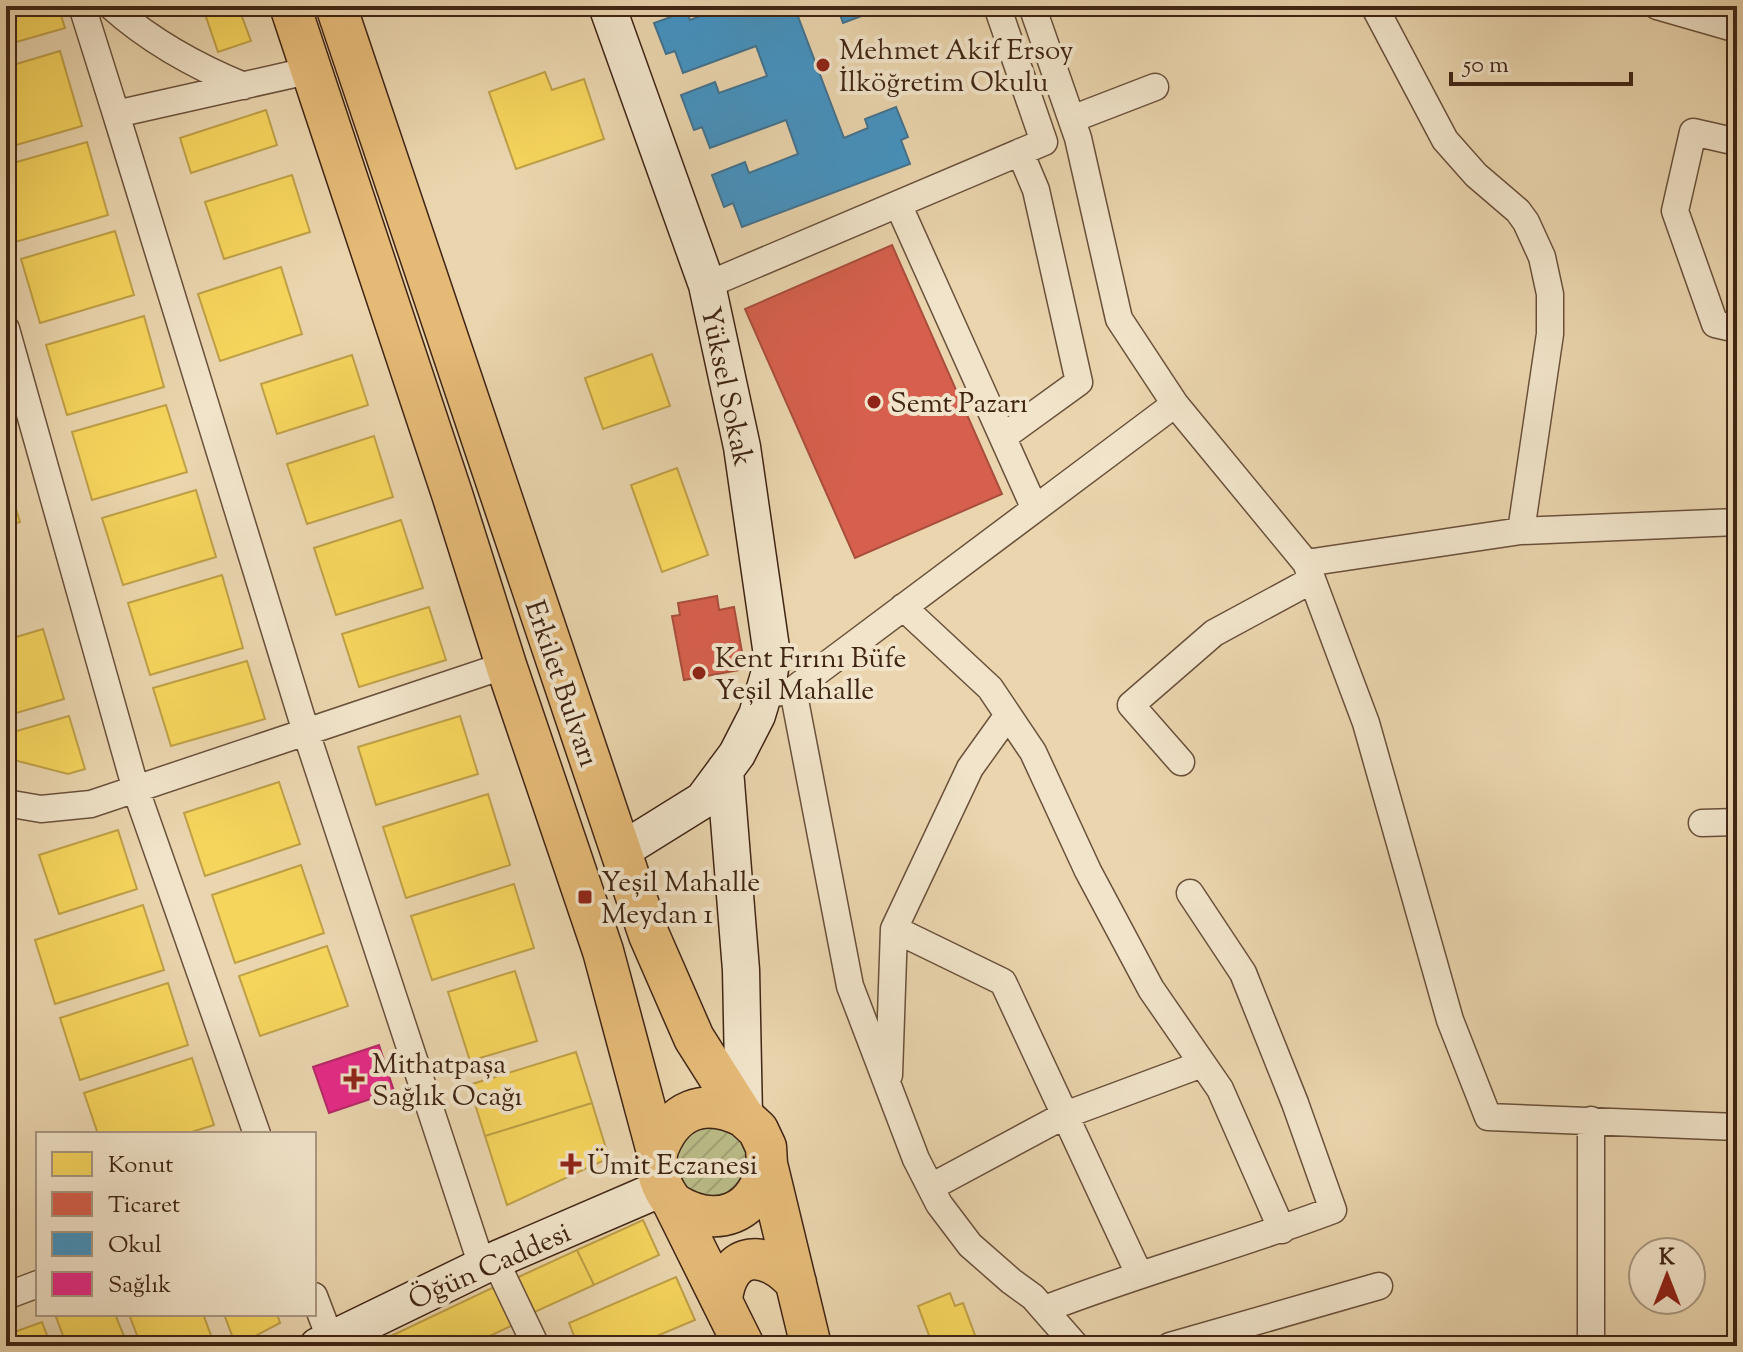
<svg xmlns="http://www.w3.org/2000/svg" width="1743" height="1352" font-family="'Sorts Mill Goudy',serif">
	<defs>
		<pattern id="garden-furrows" width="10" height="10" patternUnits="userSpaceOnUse" patternTransform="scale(2)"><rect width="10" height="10" fill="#babc88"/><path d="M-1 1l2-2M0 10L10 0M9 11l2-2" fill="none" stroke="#a1a174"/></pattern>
	</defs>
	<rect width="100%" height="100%" fill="#ead5ae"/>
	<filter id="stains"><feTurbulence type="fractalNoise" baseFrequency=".0025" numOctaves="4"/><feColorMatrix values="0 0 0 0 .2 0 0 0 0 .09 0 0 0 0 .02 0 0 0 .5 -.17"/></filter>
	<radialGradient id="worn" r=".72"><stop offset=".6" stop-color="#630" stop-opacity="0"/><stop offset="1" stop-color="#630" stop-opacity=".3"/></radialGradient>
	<!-- garden -->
	<path fill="url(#garden-furrows)" stroke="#7d704e" stroke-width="2" d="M706,1121L744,1135L752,1176L722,1204L675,1183L674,1144Z"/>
	<!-- homes -->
	<path fill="#f6d55c" stroke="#bfa047" stroke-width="2" d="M6,6H58L65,28L6,45Z
		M227,6H238L251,41L218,52L205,14Z
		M60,51L82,126L6,148V67Z
		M545,72L552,90L584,79L604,139L516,169L489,92Z
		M266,110L277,145L191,173L180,138Z
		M87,142L108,215L15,242L6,213V165Z
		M292,175L310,232L224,259L205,202Z
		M115,231L134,295L40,323L21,259Z
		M281,267L302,334L220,361L198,294Z
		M144,316L164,387L67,415L46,345Z
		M652,354L670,406L603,429L585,378Z
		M352,355L368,405L277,434L261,384Z
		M166,405L187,472L92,500L72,432Z
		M374,436L393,497L307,524L287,464Z
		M677,468L708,555L662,572L631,485Z
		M6,476L20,522L6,526Z
		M196,490L216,557L123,585L102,518Z
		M401,520L423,588L336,615L314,548Z
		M222,575L243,648L150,675L128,603Z
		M429,607L446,660L359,687L342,634Z
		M43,629L64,699L6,716V640Z
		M247,661L265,719L171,746L153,688Z
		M69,716L85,769L68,774L6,758V734Z
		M460,716L478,774L376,805L358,747Z
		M279,782L300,844L205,876L184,813Z
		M488,794L510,865L406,898L383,827Z
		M118,830L137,889L59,914L39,855Z
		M301,865L324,933L235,963L212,895Z
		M514,884L534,948L432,980L411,916Z
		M143,905L164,970L55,1004L35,940Z
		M327,946L348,1006L260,1036L239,976Z
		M515,971L537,1041L470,1061L448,992Z
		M168,983L188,1045L80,1080L60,1018Z
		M576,1052L592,1103L485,1136L469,1085Z
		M192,1058L214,1125L185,1134H98L84,1093Z
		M592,1103L609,1158L507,1205L485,1136Z
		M643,1220L659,1255L594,1285L577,1250Z
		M577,1250L594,1285L528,1315L512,1280Z
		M676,1277L695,1320L633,1346H578L569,1323Z
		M494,1287L513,1325L469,1346H370Z
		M950,1293L955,1306L963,1303L976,1338L973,1339L975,1346H933L918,1306Z
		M63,1314H115L128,1346H67L56,1317Z
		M129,1314H203L215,1346H141Z
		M224,1314H277L280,1323L236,1346Z
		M42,1322L51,1346H6V1335Z
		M516,1337L521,1346H497Z"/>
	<!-- shops -->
	<path fill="#d6604d" stroke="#a94e3c" stroke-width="2" d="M892,245L1002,494L855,558L745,309Z
		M717,596L719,610L734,607L745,669L684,680L672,616L680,615L678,603Z"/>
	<!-- schools -->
	<path fill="#4393c3" stroke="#42728f" stroke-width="2" d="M728,6H794L844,138L868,128L865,119L896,107L908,137L901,140L910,164L742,227L733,203L724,207L712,175L745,162L749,173L798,154L786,120L710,148L702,127L694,130L681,95L715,82L719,93L767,76L756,46L683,73L675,51L666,54L654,23L687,11L690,20Z
		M828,6H888L843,23L838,9L830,12Z"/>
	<!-- health -->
	<path fill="#e7298a" stroke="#b52867" stroke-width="2" d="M379,1045L394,1091L329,1113L313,1067Z"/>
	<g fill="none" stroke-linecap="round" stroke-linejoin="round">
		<defs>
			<path id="street" d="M82,6L116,114L312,70
				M111,6C150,41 195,66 244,86
				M1032,6L1078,138L1119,319L1175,404L1306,563L1366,723L1450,1020L1488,1117L1737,1127
				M1374,6L1445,140L1476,175L1518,211L1526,222L1542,257L1550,294V334L1521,531
				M1657,6L1737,29
				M116,114L306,732L482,1266
				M1072,119L1155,87
				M1737,142L1693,132L1675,211L1715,324L1737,329
				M898,204L1034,507
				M707,285L1044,142L997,6
				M6,329L136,790L257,1134
				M1003,437L1079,382L1036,190L1020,152
				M1306,563L1521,531L1737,522
				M903,607L990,688L1033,752L1088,871L1151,989L1220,1089L1282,1230
				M793,690L1175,404
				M764,695L793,690L850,986L916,1159L939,1204L970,1245L1011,1281L1033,1297L1076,1346
				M1181,762L1131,705L1214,633L1312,580
				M6,803L41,809L91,804L506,665
				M1702,823L1737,822
				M894,929L1003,982L1139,1274
				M889,1075L894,929L970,768L1008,715
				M1591,1120V1346
				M931,1187L1065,1115L1202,1064
				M495,1260L536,1346
				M6,1296L38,1284
				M314,1296L333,1346
				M1045,1309C1140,1272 1238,1246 1333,1210L1295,1103L1243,973L1190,893
				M1170,1346L1379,1286"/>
			<path id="secondary" d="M607,6L707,285L742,447L772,655L769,675L757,715L737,754L703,800L621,851
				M725,770L741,970L744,1117
				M318,1346L495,1260L662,1188"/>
			<path id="primary" d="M290,6L452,494L506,665L603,951L657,1152C656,1173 660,1186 673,1203L744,1346
				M336,6L649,935L694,1038L744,1117L758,1130L766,1147L767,1164L811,1346
				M657,1152C672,1109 704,1097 744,1117
				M673,1203C716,1230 757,1215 767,1164
				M722,1299C728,1249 767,1249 796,1283"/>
		</defs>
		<!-- street casing -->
		<use href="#street" stroke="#6a513b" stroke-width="29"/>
		<!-- secondary casing -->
		<use href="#secondary" stroke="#402515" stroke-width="39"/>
		<!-- primary casing -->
		<use href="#primary" stroke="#402515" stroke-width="43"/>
		<!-- street -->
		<use href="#street" stroke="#f1e4ca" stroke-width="26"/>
		<!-- secondary -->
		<use href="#secondary" stroke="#f1e4ca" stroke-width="36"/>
		<!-- primary -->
		<use href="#primary" stroke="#e5ba77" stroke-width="40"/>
	</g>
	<!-- markers -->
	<g fill="#8f2418" stroke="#f1e4ca" stroke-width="3">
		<circle cx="823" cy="65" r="8"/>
		<circle cx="874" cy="402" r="8"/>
		<circle cx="699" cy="673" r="8"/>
		<rect x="577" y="889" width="16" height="16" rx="4"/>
		<path d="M350 1067h8v8h8v8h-8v8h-8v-8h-8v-8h8z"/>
		<path d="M567 1152h8v8h8v8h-8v8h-8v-8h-8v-8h8z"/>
	</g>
	<g text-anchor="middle" stroke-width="8" stroke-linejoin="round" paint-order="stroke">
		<!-- poi labels -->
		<g font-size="28" fill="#402515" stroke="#f1e4ca" text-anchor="start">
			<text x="839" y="59">Mehmet Akif Ersoy<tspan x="839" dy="32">İlköğretim Okulu</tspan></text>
			<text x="890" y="412">Semt Pazarı</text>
			<text x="715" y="667">Kent Fırını Büfe<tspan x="715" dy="32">Yeşil Mahalle</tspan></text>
			<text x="601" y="891">Yeşil Mahalle<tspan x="601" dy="32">Meydan 1</tspan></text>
			<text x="372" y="1073">Mithatpaşa<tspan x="372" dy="32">Sağlık Ocağı</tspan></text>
			<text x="587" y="1174">Ümit Eczanesi</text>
		</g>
		<!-- street labels -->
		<g font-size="28" fill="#402515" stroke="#f1e4ca">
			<text transform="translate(728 386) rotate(78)" y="10">Yüksel Sokak</text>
			<text transform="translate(563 683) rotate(71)" y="10">Erkilet Bulvarı</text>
			<text transform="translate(489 1265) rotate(-24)" y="10">Öğün Caddesi</text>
		</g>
	</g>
	<!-- margin -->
	<rect width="1743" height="1352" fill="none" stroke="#ead5ae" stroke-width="32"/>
	<rect x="8" y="8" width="1727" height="1336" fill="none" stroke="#402515" stroke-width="4"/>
	<rect x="16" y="16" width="1711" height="1320" fill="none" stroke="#402515" stroke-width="2"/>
	<!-- legend -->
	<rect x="36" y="1132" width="280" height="184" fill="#f1e4ca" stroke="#aa9882" stroke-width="2"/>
	<rect x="52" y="1152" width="40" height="24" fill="#f6d55c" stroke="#aa9882" stroke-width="2"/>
	<text x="108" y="1172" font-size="24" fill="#402515">Konut</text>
	<rect x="52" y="1192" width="40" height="24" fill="#d6604d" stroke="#aa9882" stroke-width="2"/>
	<text x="108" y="1212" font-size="24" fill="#402515">Ticaret</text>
	<rect x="52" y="1232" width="40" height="24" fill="#4393c3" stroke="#aa9882" stroke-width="2"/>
	<text x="108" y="1252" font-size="24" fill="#402515">Okul</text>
	<rect x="52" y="1272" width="40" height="24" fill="#e7298a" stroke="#aa9882" stroke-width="2"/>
	<text x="108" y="1292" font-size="24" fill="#402515">Sağlık</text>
	<!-- north arrow -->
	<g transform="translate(1667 1276)"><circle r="38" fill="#f1e4ca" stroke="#aa9882" stroke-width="2"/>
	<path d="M0-6L14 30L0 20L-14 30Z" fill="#8f2418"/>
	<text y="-12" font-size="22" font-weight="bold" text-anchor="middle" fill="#402515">K</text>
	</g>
	<!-- scale -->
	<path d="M1451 72v12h180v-12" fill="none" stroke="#402515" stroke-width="4"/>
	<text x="1463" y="72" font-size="24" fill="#402515" stroke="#f1e4ca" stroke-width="6" paint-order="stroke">50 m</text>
	<rect width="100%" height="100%" filter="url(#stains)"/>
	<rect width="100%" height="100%" fill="url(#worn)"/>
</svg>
